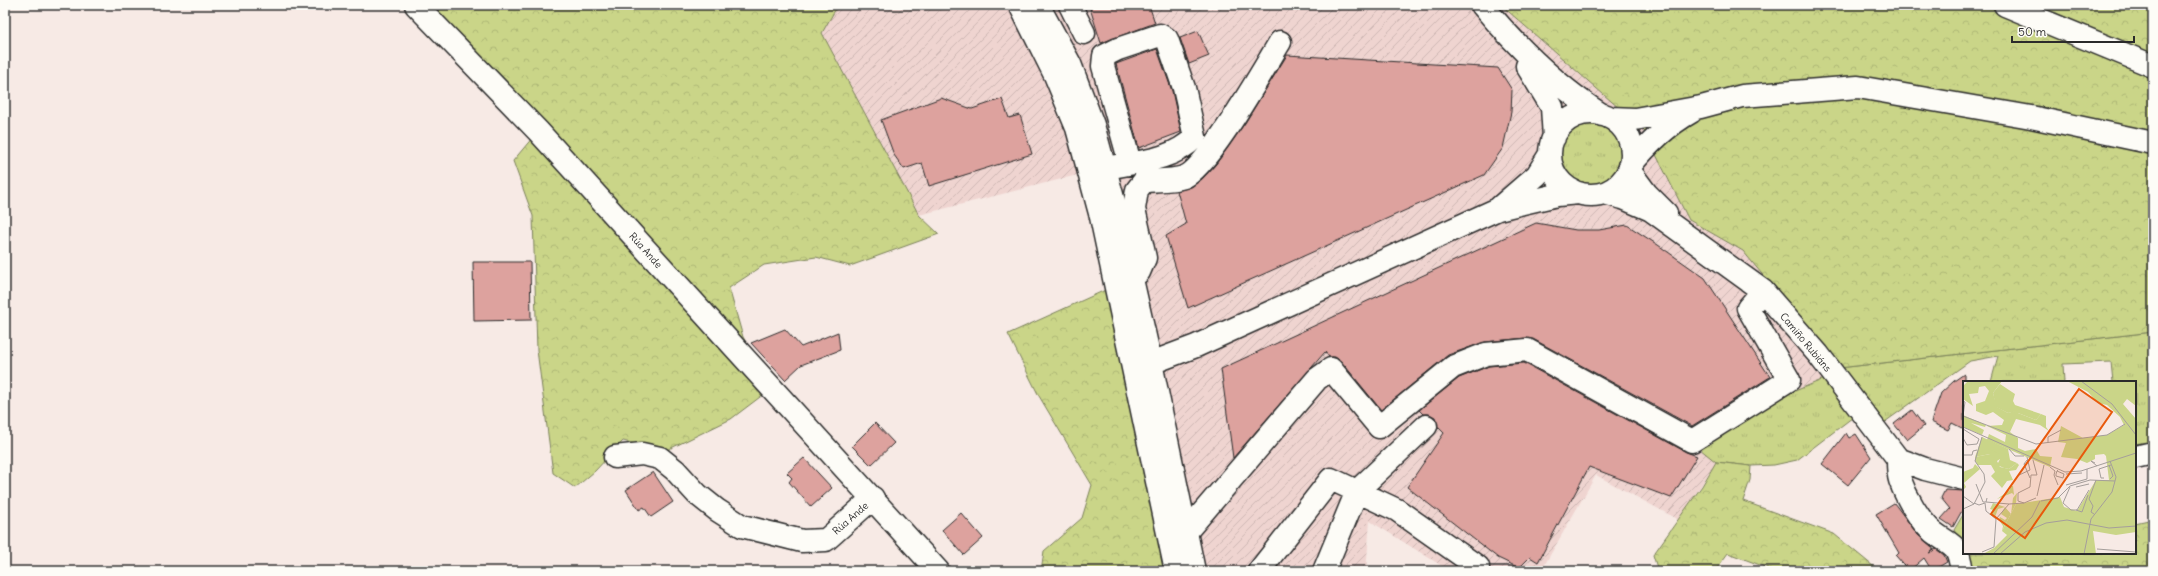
<svg xmlns="http://www.w3.org/2000/svg" width="2158" height="576" font-family="Delius,sans-serif">
	<defs>
		<pattern id="industrial-furrows" width="10" height="10" patternUnits="userSpaceOnUse"><rect width="10" height="10" fill="#efd4d0"/><path d="M-1 1l2-2M0 10L10 0M9 11l2-2" fill="none" stroke="#cdb6b3"/></pattern>
		<pattern id="grass-tufts" width="24" height="20" patternUnits="userSpaceOnUse"><rect width="24" height="20" fill="#cad588"/><path d="M3 7l-1-3M5 7V3M7 7l1-3M15 17l-1-3M17 17v-4M19 17l1-3" fill="none" stroke="#aeb776"/></pattern>
		<pattern id="forest-crowns" width="20" height="18" patternUnits="userSpaceOnUse"><rect width="20" height="18" fill="#cad588"/><path d="M2 6a3 3 0 1 1 6 0M12 15a3 3 0 1 1 6 0" fill="none" stroke="#aeb776"/></pattern>
	</defs>
	<rect width="100%" height="100%" fill="#f7eae5"/>
	<filter id="ink" filterUnits="userSpaceOnUse"><feTurbulence type="fractalNoise" baseFrequency=".025" numOctaves="2"/><feDisplacementMap in="SourceGraphic" scale="8" xChannelSelector="R" yChannelSelector="G"/><feConvolveMatrix kernelMatrix="1 2 1 2 8 2 1 2 1" color-interpolation-filters="sRGB"/></filter>
	<g filter="url(#ink)">
		<!-- industrial -->
		<path fill="url(#industrial-furrows)" d="M838,5H1501L1643,129L1689,220L1743,251L1839,368L1834,375L1790,393L1701,449L1716,462L1679,520L1596,475L1541,571H1450L1370,521L1366,571H1195L1105,168L919,215L822,33Z"/>
		<!-- grass -->
		<path fill="url(#grass-tufts)" stroke="#7a805a" d="M1561 154a30 30 0 1 1 60 0a30 30 0 1 1-60 0Z
			M2153,332V441L2135,444V382H2113L2111,362L2063,364L2064,382H1991L1998,356L1970,361L1875,429L1861,411L1797,460L1774,465L1751,466L1716,462L1700,449L1790,393L1834,375L1839,368Z"/>
		<!-- forest -->
		<path fill="url(#forest-crowns)" stroke="#7a805a" d="M417,5H838L822,33L919,215L939,234L850,266L816,257L764,265L729,288L743,337L772,388L731,419L665,451L623,441L595,471L575,488L553,473L537,350L533,216L513,161L538,131Z
			M1501,5H2153V332L1839,368L1743,251L1689,220L1643,129Z
			M1132,278L1194,571H1041L1044,551L1082,518L1092,485L1039,396L1008,334Z
			M1716,462L1751,466L1750,480L1743,501L1834,534L1879,571H1776L1728,553L1715,571H1658L1653,555L1702,486Z
			M1964,513V549L1954,530Z
			M2153,519V571H1976L1966,553H2135V523Z"/>
		<!-- building -->
		<path fill="#dda29e" stroke="#2b2b2b" d="M1089,5H1149L1155,23L1101,43Z
			M1198,31L1209,56L1189,64L1180,38Z
			M1157,49L1172,91L1181,132L1139,148L1116,64Z
			M1287,55L1498,68L1512,90L1511,112L1503,148L1484,175L1188,308L1166,236L1186,224L1177,191L1191,187L1203,178L1216,164L1245,123Z
			M941,98L972,109L1002,99L1009,118L1020,115L1032,154L929,186L922,163L904,169L894,155L881,120Z
			M1536,223L1576,230H1599L1627,225L1658,245L1705,278L1770,377L1692,426L1533,339L1526,338L1485,342L1448,355L1381,410L1341,361L1335,357H1329L1325,352L1233,458L1221,369Z
			M473,262H530L531,320L474,321Z
			M785,329L801,347L838,332L840,350L801,365L785,380L751,343Z
			M1524,363L1686,452L1697,456L1671,498L1589,467L1538,562L1530,557L1519,568L1498,558L1407,487L1444,433L1438,427L1435,417L1429,414H1423L1419,410L1459,378L1489,366Z
			M1964,374V429L1952,423L1948,430L1931,422L1941,393L1954,381Z
			M1912,410L1924,426L1907,440L1894,424Z
			M875,423L894,443L871,465L852,446Z
			M1846,433L1849,438L1856,434L1871,457L1848,485L1822,464Z
			M804,458L832,488L811,507L789,482L792,478L787,473Z
			M653,472L673,502L651,517L644,507L639,510L626,490Z
			M1945,490L1964,491V507L1953,527L1941,519L1950,509L1941,498Z
			M1894,503L1918,535L1931,546L1934,550L1929,553L1936,549L1944,555L1947,562L1932,571L1924,558L1909,571L1896,556L1899,553L1876,514Z
			M961,513L983,538L964,555L942,530Z"/>
		<g fill="none" stroke-linecap="round" stroke-linejoin="round">
			<defs>
				<path id="minor" d="M416,5L538,131L938,571
					M1070,5L1084,33
					M1482,5C1517,47 1555,85 1602,115
					M1527,66L1552,107L1554,138
					M1550 154a41 41 0 1 1 82 0a41 41 0 1 1-82 0Z
					M1611,118L1635,119L1701,107L1742,96L1858,87L2031,117L2153,143
					M1630,166C1647,145 1668,125 1691,112
					M1105,168C1135,162 1173,161 1195,137L1184,88L1167,39L1160,35L1118,49L1104,56L1103,66L1130,163
					M1629,170L1646,193L1666,213
					M1604,193L1623,198L1651,210L1763,291L1818,354L1898,459
					M1500,207L1537,175L1550,154
					M1132,278L1139,272L1145,258L1134,209L1137,190L1144,181C1156,180 1172,181 1184,177C1207,169 1264,68 1280,42
					M1146,381L1151,363L1196,346L1498,209L1557,195L1579,193
					M615,457L642,454L660,458L675,470L697,494L717,510L742,526L802,541L826,540L873,498
					M2135,457L2153,453
					M1186,532L1317,379L1331,369L1379,427L1453,367L1486,354L1527,350L1692,441L1789,380L1748,308L1763,291
					M1259,571L1331,479L1397,510L1478,567
					M1324,571L1357,491L1426,426
					M1962,571C1957,541 1954,548 1933,532C1919,520 1906,497 1900,480C1898,474 1898,465 1898,459L1925,469L1964,479"/>
				<path id="major" d="M1020,5L1055,75L1077,128L1101,217L1176,571
					M1038,5L1070,64L1093,125L1117,213L1151,363L1194,571"/>
				<path id="highway" d="M2005,5L2153,66"/>
			</defs>
			<!-- minor casing -->
			<use href="#minor" stroke="#2b2b2b" stroke-width="25"/>
			<!-- major casing -->
			<use href="#major" stroke="#2b2b2b" stroke-width="25"/>
			<!-- highway casing -->
			<use href="#highway" stroke="#2b2b2b" stroke-width="25"/>
			<!-- minor -->
			<use href="#minor" stroke="#fdfcf7" stroke-width="22"/>
			<!-- major -->
			<use href="#major" stroke="#fdfcf7" stroke-width="22"/>
			<!-- highway -->
			<use href="#highway" stroke="#fdfcf7" stroke-width="22"/>
		</g>
	</g>
	<g text-anchor="middle" stroke-width="3" stroke-linejoin="round" paint-order="stroke">
		<!-- street labels -->
		<g font-size="10" fill="#2b2b2b" stroke="#fdfcf7">
			<text transform="translate(646 250) rotate(48)" y="4">Rúa Ande</text>
			<text transform="translate(1806 342) rotate(50)" y="4">Camiño Rubiáns</text>
			<text transform="translate(850 518) rotate(-41)" y="4">Rúa Ande</text>
		</g>
	</g>
	<!-- overview -->
	<g transform="translate(1963 381)">
		<rect width="173" height="173" fill="#f7eae5"/>
		<path d="M37,3L52,13L50,20L52,24L78,33L73,39L55,32V30L45,32L33,26L30,12ZM19,56L45,68L47,79L54,82L46,88L41,87L34,84L37,78L27,73L12,76ZM54,112L53,123L39,150L40,145L36,139L37,136L42,139L44,137L38,133L42,126L48,133L50,117Z" fill="#cad588"/>
		<path d="M5,0H39L30,12L34,26L45,32L55,29V32L73,39L78,33L83,35V46L86,50L77,44L53,38L47,51L55,57V67L62,70L73,68L77,75L89,76L87,86L24,59L26,53L42,61L43,54L24,45L39,44L41,39L30,31L23,34L13,30V23L22,20L26,10L22,5L16,6L15,12L6,13L10,25L0,18V5ZM104,0H173V25L164,18L160,23L173,38V151L153,154L130,150L133,173H20L31,167L44,154L39,150L53,123L97,116L101,126L114,130L133,99H146L143,75L141,73L132,74V78L124,82L114,78L98,76L103,62L95,61L98,45L120,57L144,54L161,44L157,36L144,24L135,22L125,11ZM0,34L23,44L22,46L8,42L21,49L19,54L0,46ZM28,69L37,73V78L34,80L37,86L46,88L54,82L56,84L53,89L46,90L50,99L44,100L39,107L28,95L32,91L28,84H15L12,80V76L27,73ZM12,83L17,88L1,102L3,106L0,109V91L10,87ZM47,105H50L51,114L49,112L34,118L47,109ZM30,122L42,126L35,128L32,136L28,133L30,129L27,128Z" fill="#cad588"/>
		<path fill="none" stroke="#a59e9b" stroke-width="1" d="M118,0L149,23L173,54M0,20L2,21L0,35M0,35L73,63L144,54L162,43M0,46L102,91L118,90L173,72M0,48L16,58L14,63L4,64L0,57M85,62V56L98,49M46,68L52,75H61M1,74H9L10,70L14,69M64,79L61,83L67,97M132,82L128,80L134,85M146,84L150,95L147,98M87,86L92,90L91,94L95,104M94,90L101,93L100,97L93,95V93L94,90L95,89M103,93L119,92M56,94L67,89L64,76M141,97H138L136,88L148,84M13,103L20,121H23L24,117M103,104L124,98V88M107,106L100,122L108,129H114L126,109M113,106L126,103M0,115L11,123M74,115L81,84M78,120L95,117L107,105L127,99L152,100L153,96L147,80M23,121L46,123L33,138M11,122L16,124L22,122L23,130L33,138L31,166L19,171M61,122L55,120V112L67,106L68,94H74L70,79M46,123L61,122L73,117M0,128L11,123L22,101L21,93L12,80L19,56M113,129L119,131L125,114M131,133L128,131L130,125L126,118L133,99M134,168L173,171M30,173L69,136L77,120M37,173L62,151L83,142L104,139L146,147L173,145M121,173L128,138L149,111L152,100"/>
		<path fill="#e8590c" fill-opacity="0.15" stroke="#e8590c" stroke-width="2" d="M116,8L149,31L62,157L28,133Z"/>
		<rect width="173" height="173" fill="none" stroke="#2b2b2b" stroke-width="2"/>
	</g>
	<!-- margin -->
	<rect width="2158" height="576" fill="none" stroke="#fdfcf7" stroke-width="20"/>
	<rect x="10" y="10" width="2138" height="556" fill="none" stroke="#2b2b2b" stroke-width="1.5" filter="url(#ink)"/>
	<!-- scale -->
	<path d="M2012 36v6h122v-6" fill="none" stroke="#2b2b2b" stroke-width="2"/>
	<text x="2018" y="36" font-size="12" fill="#2b2b2b" stroke="#fdfcf7" stroke-width="3" paint-order="stroke">50 m</text>
</svg>
